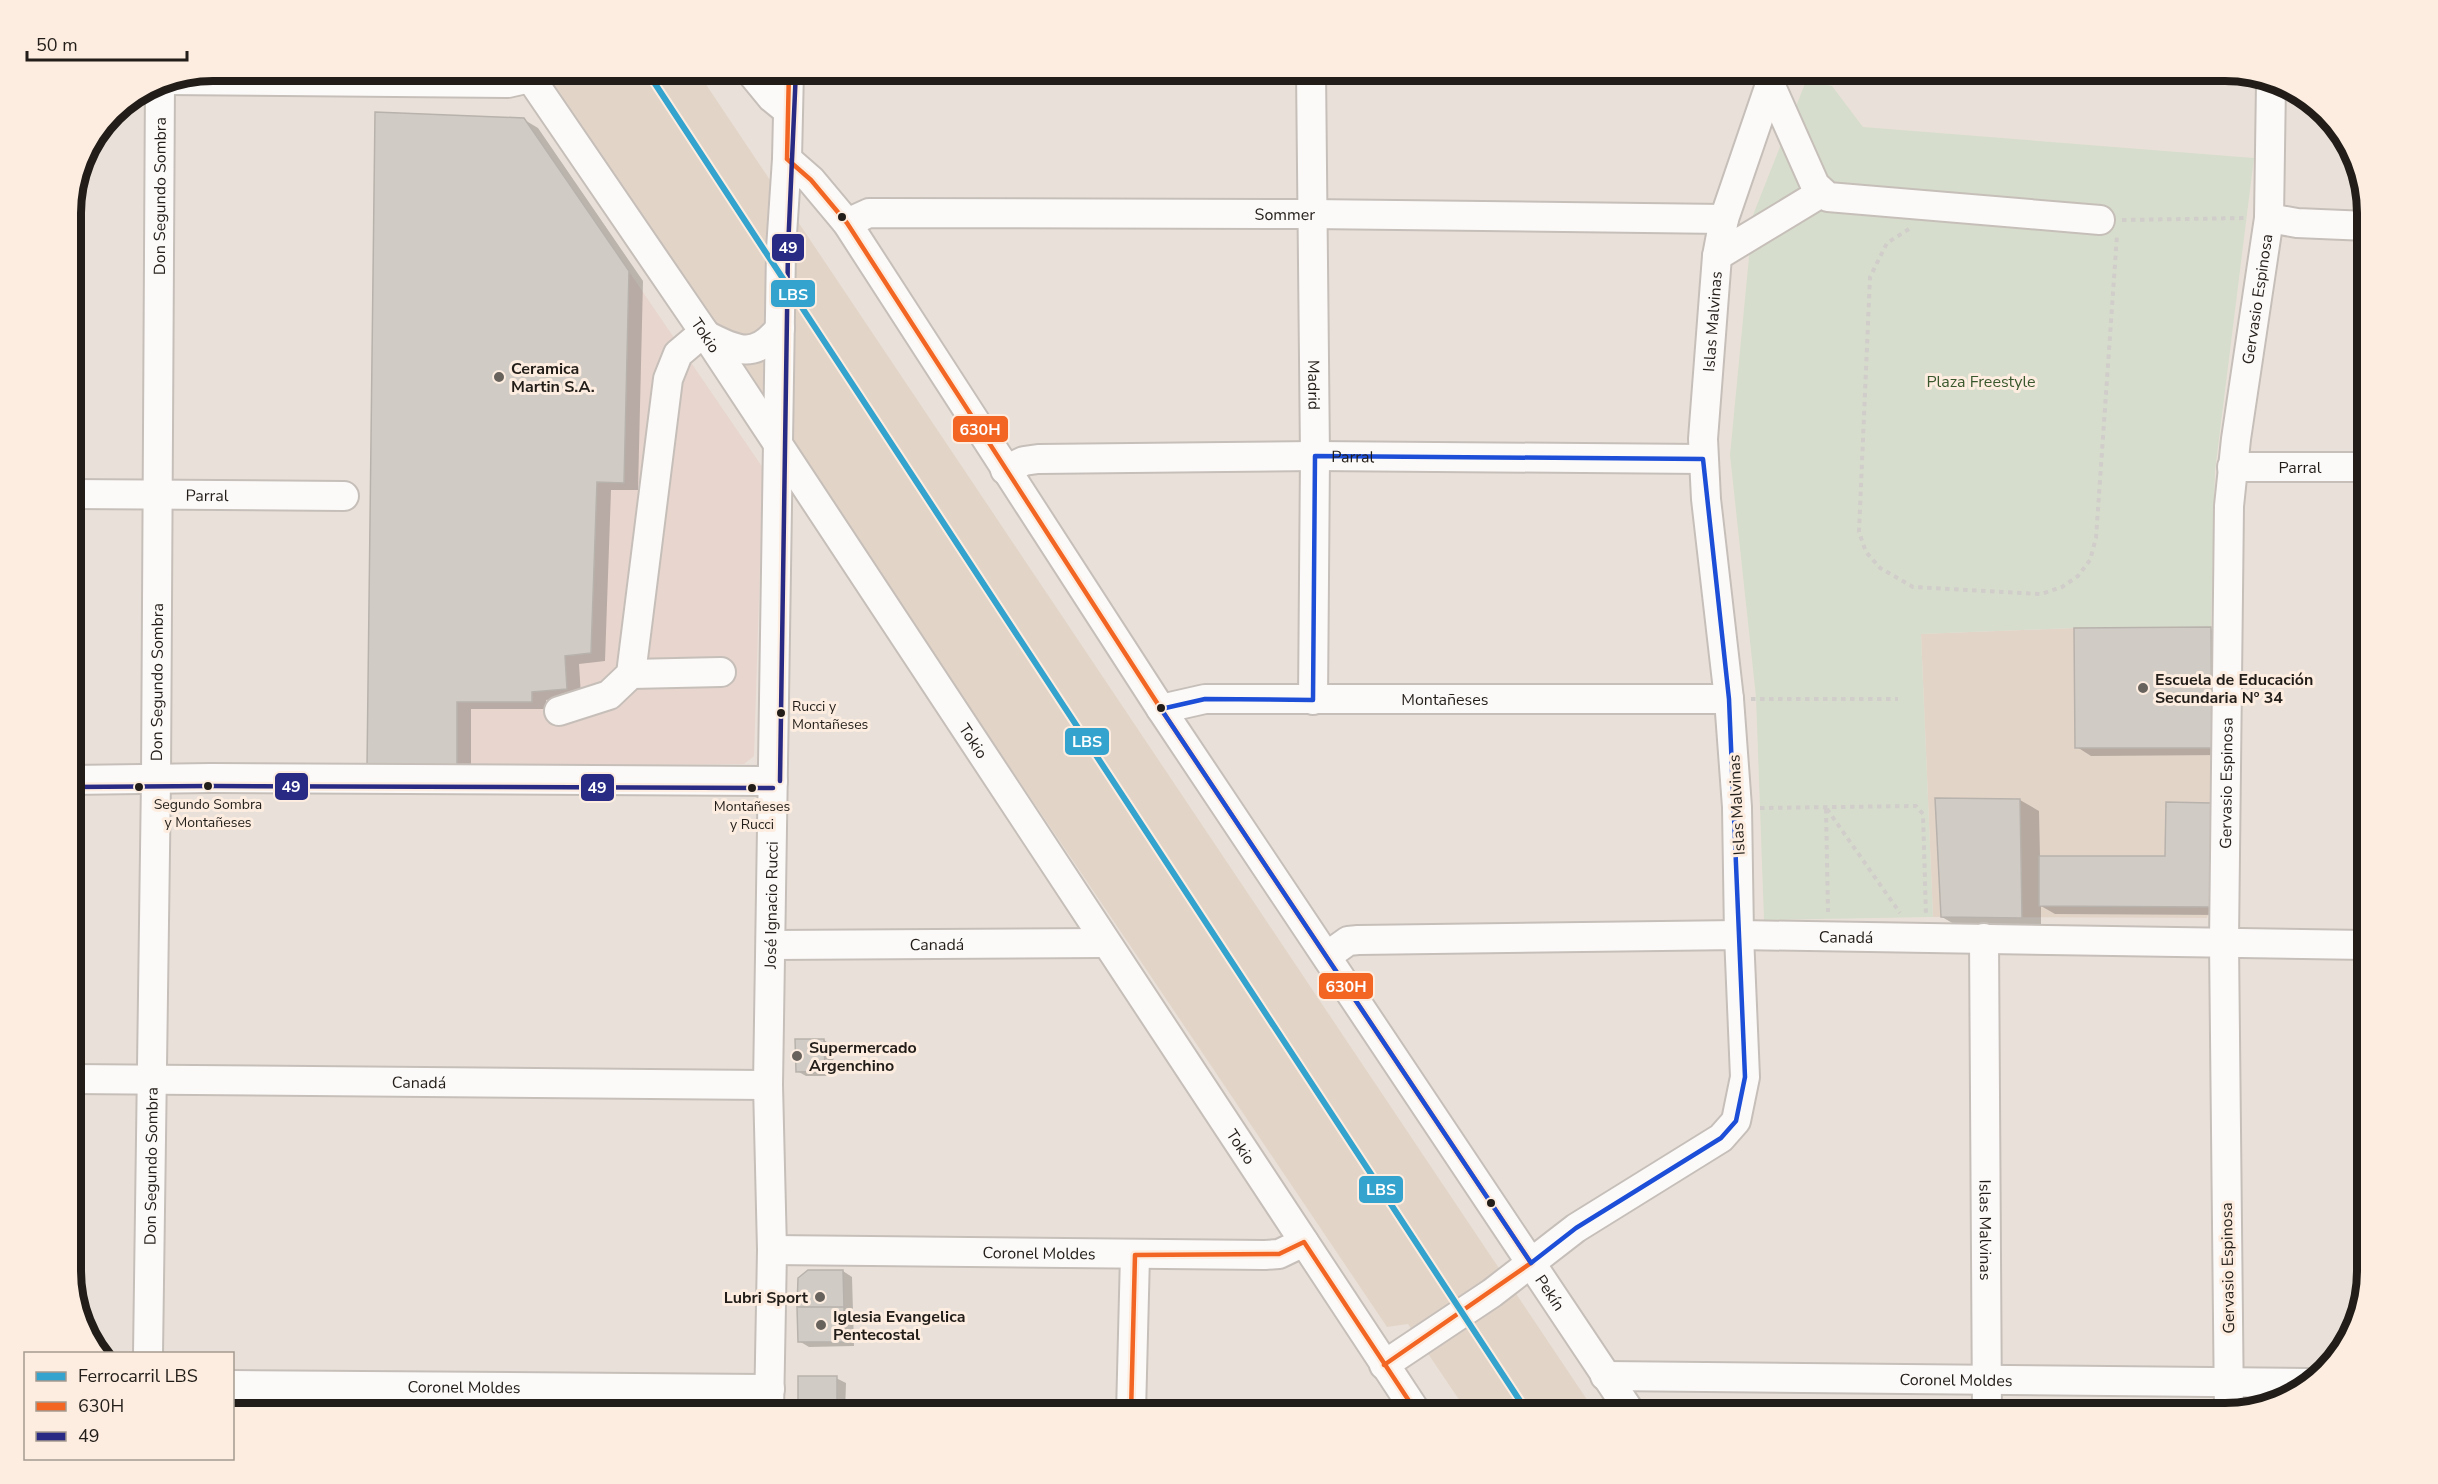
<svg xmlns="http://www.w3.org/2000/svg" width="2438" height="1484" font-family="'Nunito Sans',sans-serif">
	<rect width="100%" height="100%" fill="#e9e1d9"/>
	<!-- industrial -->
	<path fill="#e7d5ce" d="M375,112L524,118L763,468L754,756L744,764L367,767Z"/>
	<!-- built -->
	<path fill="#e3d4c8" d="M541,71H697L1596,1413H1468L1408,1324L1387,1327Z
		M2211,627V907L2207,918L1933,917L1921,634L2074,628Z"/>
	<!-- green -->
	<path fill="#d7ddcc" d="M1806,81L1832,86L1863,127L2254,158L2215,471L2211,627L2074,628L1921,634L1933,917L1764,920L1756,697L1730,455L1753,215Z"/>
	<!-- shadow -->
	<path fill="#0003" d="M523,119L538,128L643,281L638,490H611L605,661L579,664L581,696L546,700V709H471V774H383Z
		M2211,629L2225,637L2226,755L2091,756L2077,747Z
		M1937,799L2020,800L2039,811L2040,857L2167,858L2211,804L2225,813V915L2055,914L2041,906V928H1961L1942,917Z
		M824,1040L833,1046L834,1076H806L797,1071Z
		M843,1271L852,1277L854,1346L809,1347L799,1341L808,1272Z
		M836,1378L846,1383L845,1413H808L799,1408Z"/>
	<!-- building -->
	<path fill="#d1cbc5" stroke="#b8b2ac" stroke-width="1.5" d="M375,112L524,118L629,271L624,483L597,482L591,653L565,656L567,689L532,692V702H457V766L367,767Z
		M2211,627L2212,748H2075L2074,628Z
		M1935,798L2020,799L2022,918L1941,917Z
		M2166,802L2211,803V907L2039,906V856H2165Z
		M795,1039H824L825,1071L796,1072Z
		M808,1270H843L844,1307H797L798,1278Z
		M797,1307H844L845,1342H798Z
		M798,1376H837V1409H798Z"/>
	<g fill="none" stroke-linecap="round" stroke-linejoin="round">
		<defs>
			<g id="minor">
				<path id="s1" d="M525,70L706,335L1417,1413"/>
				<path d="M749,70L772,98L788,111"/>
				<path id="s2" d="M1311,70L1315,456L1313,700"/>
				<path d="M166,80L508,83L530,78"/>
				<path d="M1770,84L1815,185L1828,197L2100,220"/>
				<path id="s3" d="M787,159L811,180L847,223L1161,709L1631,1413"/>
				<path d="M2269,218L2297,223L2367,226"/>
				<path id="s4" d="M847,223L869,213L1311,214L1724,219"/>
				<path d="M1717,256L1821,193"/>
				<path d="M706,335C738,352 756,359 780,328"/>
				<path id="s5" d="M2232,467H2367"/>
				<path id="s6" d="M1005,470L1024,461L1038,459L1315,456L1703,459"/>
				<path id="s7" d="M71,494L344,496"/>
				<path d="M631,674L721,672"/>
				<path id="s8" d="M1161,709L1205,699H1729"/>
				<path d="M559,711L609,695L631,674L668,379L678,354L704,332"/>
				<path d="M71,780L211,778L773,781"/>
				<path id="s9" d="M1984,938L1987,1413"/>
				<path id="s10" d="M771,945L1105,943"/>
				<path id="s11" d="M1327,956L1348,941L1358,940L1739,935L2367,945"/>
				<path id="s12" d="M71,1079L768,1085"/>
				<path id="s13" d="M772,1250L1265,1255L1279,1254L1304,1242"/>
				<path id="s14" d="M148,1354L156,779L160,81"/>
				<path id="s15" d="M1384,1365L1492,1293L1576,1228L1721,1138L1736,1121L1745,1077L1739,935L1737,807L1729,699L1706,499L1703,439L1717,256L1724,219L1775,70"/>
				<path id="s16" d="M1605,1376L2308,1383"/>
				<path id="s17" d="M232,1385L770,1389"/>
				<path id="s18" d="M769,1413L772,1250L768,1085L781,249L787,159L789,70"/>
				<path d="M1131,1413L1135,1255"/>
				<path id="s19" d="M2229,1413L2224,942L2229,506L2236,439L2269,218L2271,83"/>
			</g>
		</defs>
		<!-- minor casing -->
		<use href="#minor" stroke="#c6bfb9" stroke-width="32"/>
		<!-- path -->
		<path stroke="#d0cdcb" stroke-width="4" stroke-dasharray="4.5 4.5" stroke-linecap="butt" d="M2122,220L2247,218
			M1909,229L1887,243L1870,277L1859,532L1866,552L1880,568L1913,587L2041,594L2062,587L2078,576L2090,560L2096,538L2117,235
			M1751,699H1898
			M1760,808L1916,806L1923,814L1926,916
			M1826,809L1828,912
			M1827,809L1900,913"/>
		<!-- minor -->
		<use href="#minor" stroke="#fcfaf9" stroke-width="28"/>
		<defs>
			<path id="bus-1" d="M787,159L811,180L847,223L1161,709L1531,1263
				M787,159L789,70
				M1384,1365L1531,1263
				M1131,1413L1135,1255L1279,1254L1304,1242L1417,1413"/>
			<path id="bus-2" d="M780,781L788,249L796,70
				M71,787L211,786L773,788"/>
		</defs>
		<!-- bus-1 casing -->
		<use href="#bus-1" stroke="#fcede0" stroke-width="9"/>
		<!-- bus-2 casing -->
		<use href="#bus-2" stroke="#fcede0" stroke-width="9"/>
		<!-- bus-1 -->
		<use href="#bus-1" stroke="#f26522" stroke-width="4.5"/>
		<!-- bus-2 -->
		<use href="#bus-2" stroke="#292a83" stroke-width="4.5"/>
		<defs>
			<path id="rail-1" d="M646,70L1528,1413"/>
		</defs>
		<!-- rail-1 casing -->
		<use href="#rail-1" stroke="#fcede0" stroke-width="10"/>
		<!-- rail-1 -->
		<use href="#rail-1" stroke="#34a3cd" stroke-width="6"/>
	</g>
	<!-- marked area -->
	<path fill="none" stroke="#1d4ed8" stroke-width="4.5" stroke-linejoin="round" d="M1315,456L1703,459L1729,699L1745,1077L1736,1121L1721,1138L1576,1228L1531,1263L1161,709L1205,699L1313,700Z"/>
	<!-- markers -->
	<g fill="#221d18" stroke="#fcede0" stroke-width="2">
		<circle cx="842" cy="217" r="5"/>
		<circle cx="1161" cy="708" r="5"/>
		<circle cx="781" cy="713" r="5"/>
		<circle cx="208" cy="786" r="5"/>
		<circle cx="139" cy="787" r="5"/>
		<circle cx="752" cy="788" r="5"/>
		<circle cx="1491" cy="1203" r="5"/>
	</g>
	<g fill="#68625c" stroke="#fcede0" stroke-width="2">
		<circle cx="499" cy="377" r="6"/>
		<circle cx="2143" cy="688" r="6"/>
		<circle cx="797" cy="1056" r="6"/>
		<circle cx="820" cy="1297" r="6"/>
		<circle cx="821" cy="1325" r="6"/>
	</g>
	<g text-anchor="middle" stroke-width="6" stroke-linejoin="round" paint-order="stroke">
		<!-- bus labels -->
		<g font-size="14" fill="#221d18" stroke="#fcede0">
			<text x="792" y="711" text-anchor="start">Rucci y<tspan x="792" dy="18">Montañeses</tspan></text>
			<text x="208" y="809">Segundo Sombra<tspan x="208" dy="18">y Montañeses</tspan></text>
			<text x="752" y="811">Montañeses<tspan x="752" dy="18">y Rucci</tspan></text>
		</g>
		<!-- street labels -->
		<g font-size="16" fill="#221d18" stroke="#fcede0">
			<text dy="6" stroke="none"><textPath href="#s14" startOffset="1158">Don Segundo Sombra</textPath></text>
			<text dy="6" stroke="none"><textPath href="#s4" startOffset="440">Sommer</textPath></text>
			<text dy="6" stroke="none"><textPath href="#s19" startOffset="1116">Gervasio Espinosa</textPath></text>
			<text dy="6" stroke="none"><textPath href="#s15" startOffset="1232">Islas Malvinas</textPath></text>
			<text dy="6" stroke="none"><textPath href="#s1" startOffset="321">Tokio</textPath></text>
			<text dy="6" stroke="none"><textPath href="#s2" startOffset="315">Madrid</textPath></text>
			<text dy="6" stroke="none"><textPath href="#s6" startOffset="350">Parral</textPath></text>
			<text dy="6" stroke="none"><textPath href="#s5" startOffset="68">Parral</textPath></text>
			<text dy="6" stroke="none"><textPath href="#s7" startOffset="136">Parral</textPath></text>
			<text dy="6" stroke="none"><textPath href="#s14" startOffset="672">Don Segundo Sombra</textPath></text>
			<text dy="6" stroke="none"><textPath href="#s8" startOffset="285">Montañeses</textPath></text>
			<text dy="6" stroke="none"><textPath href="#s1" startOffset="807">Tokio</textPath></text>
			<text dy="6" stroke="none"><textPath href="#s19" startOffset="630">Gervasio Espinosa</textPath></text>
			<text transform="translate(1736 805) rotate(-93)" y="6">Islas Malvinas</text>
			<text dy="6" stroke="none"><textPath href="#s18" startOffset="508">José Ignacio Rucci</textPath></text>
			<text dy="6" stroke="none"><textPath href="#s11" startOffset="524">Canadá</textPath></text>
			<text dy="6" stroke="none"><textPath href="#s10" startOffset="166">Canadá</textPath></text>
			<text dy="6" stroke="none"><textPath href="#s12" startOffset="348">Canadá</textPath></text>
			<text dy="6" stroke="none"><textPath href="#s1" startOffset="1293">Tokio</textPath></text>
			<text dy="6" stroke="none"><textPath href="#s14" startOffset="188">Don Segundo Sombra</textPath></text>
			<text dy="6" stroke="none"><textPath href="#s9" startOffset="292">Islas Malvinas</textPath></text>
			<text dy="6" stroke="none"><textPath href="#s13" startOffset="267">Coronel Moldes</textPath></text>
			<text transform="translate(2227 1268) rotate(-91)" y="6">Gervasio Espinosa</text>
			<text dy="6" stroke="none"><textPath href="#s3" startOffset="1368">Pekín</textPath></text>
			<text dy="6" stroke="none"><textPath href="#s16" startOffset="351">Coronel Moldes</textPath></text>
			<text dy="6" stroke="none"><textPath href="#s17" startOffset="232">Coronel Moldes</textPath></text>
		</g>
		<!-- poi labels -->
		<g font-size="16" font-weight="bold" fill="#221d18" stroke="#fcede0" text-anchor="start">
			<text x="511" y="374">Ceramica<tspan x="511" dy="18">Martin S.A.</tspan></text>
			<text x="2155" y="685">Escuela de Educación<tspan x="2155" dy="18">Secundaria Nº 34</tspan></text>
			<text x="809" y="1053">Supermercado<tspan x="809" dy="18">Argenchino</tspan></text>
			<text x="808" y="1303" text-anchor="end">Lubri Sport</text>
			<text x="833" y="1322">Iglesia Evangelica<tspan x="833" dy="18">Pentecostal</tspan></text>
		</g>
		<!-- park labels -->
		<g font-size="16" fill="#39572c" stroke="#fcede0">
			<text x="1981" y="387">Plaza Freestyle</text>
		</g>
	</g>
	<!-- crop -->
	<path d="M0 0H2438V1484H0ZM213 81H2225A132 132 0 0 1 2357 213V1271A132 132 0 0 1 2225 1403H213A132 132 0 0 1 81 1271V213A132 132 0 0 1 213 81Z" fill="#fcede0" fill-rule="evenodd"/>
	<path fill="none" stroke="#221d18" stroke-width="8" d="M213 81H2225A132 132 0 0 1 2357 213V1271A132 132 0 0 1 2225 1403H213A132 132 0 0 1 81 1271V213A132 132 0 0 1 213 81Z"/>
	<g stroke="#fcede0" stroke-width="2">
		<rect x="771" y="233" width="34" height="29" rx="6" fill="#292a83"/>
		<rect x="770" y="279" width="46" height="29" rx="6" fill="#34a3cd"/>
		<rect x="952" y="415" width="57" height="28" rx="6" fill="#f26522"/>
		<rect x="1064" y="727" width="46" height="29" rx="6" fill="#34a3cd"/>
		<rect x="274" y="772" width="35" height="29" rx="6" fill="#292a83"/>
		<rect x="580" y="773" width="35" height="29" rx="6" fill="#292a83"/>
		<rect x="1318" y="972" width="56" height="28" rx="6" fill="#f26522"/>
		<rect x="1358" y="1175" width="46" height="29" rx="6" fill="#34a3cd"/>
	</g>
	<g font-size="16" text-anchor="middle" font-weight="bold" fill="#fff">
		<text x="788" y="253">49</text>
		<text x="793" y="300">LBS</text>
		<text x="980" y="435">630H</text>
		<text x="1087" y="747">LBS</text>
		<text x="291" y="792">49</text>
		<text x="597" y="793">49</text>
		<text x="1346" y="992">630H</text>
		<text x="1381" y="1195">LBS</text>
	</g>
	<!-- legend -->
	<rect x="24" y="1352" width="210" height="108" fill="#fcede0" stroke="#a59a90" stroke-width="1.5"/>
	<rect x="36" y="1372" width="30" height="9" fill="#34a3cd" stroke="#a59a90" stroke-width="1.5"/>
	<text x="78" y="1382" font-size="18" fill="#221d18">Ferrocarril LBS</text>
	<rect x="36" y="1402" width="30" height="9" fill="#f26522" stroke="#a59a90" stroke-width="1.5"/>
	<text x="78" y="1412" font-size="18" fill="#221d18">630H</text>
	<rect x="36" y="1432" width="30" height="9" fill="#292a83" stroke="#a59a90" stroke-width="1.5"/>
	<text x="78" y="1442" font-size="18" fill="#221d18">49</text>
	<!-- scale -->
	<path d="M27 51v9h160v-9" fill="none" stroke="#221d18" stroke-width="3"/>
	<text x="36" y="51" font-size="18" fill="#221d18" stroke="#fcede0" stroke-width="4.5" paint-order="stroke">50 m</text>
</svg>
